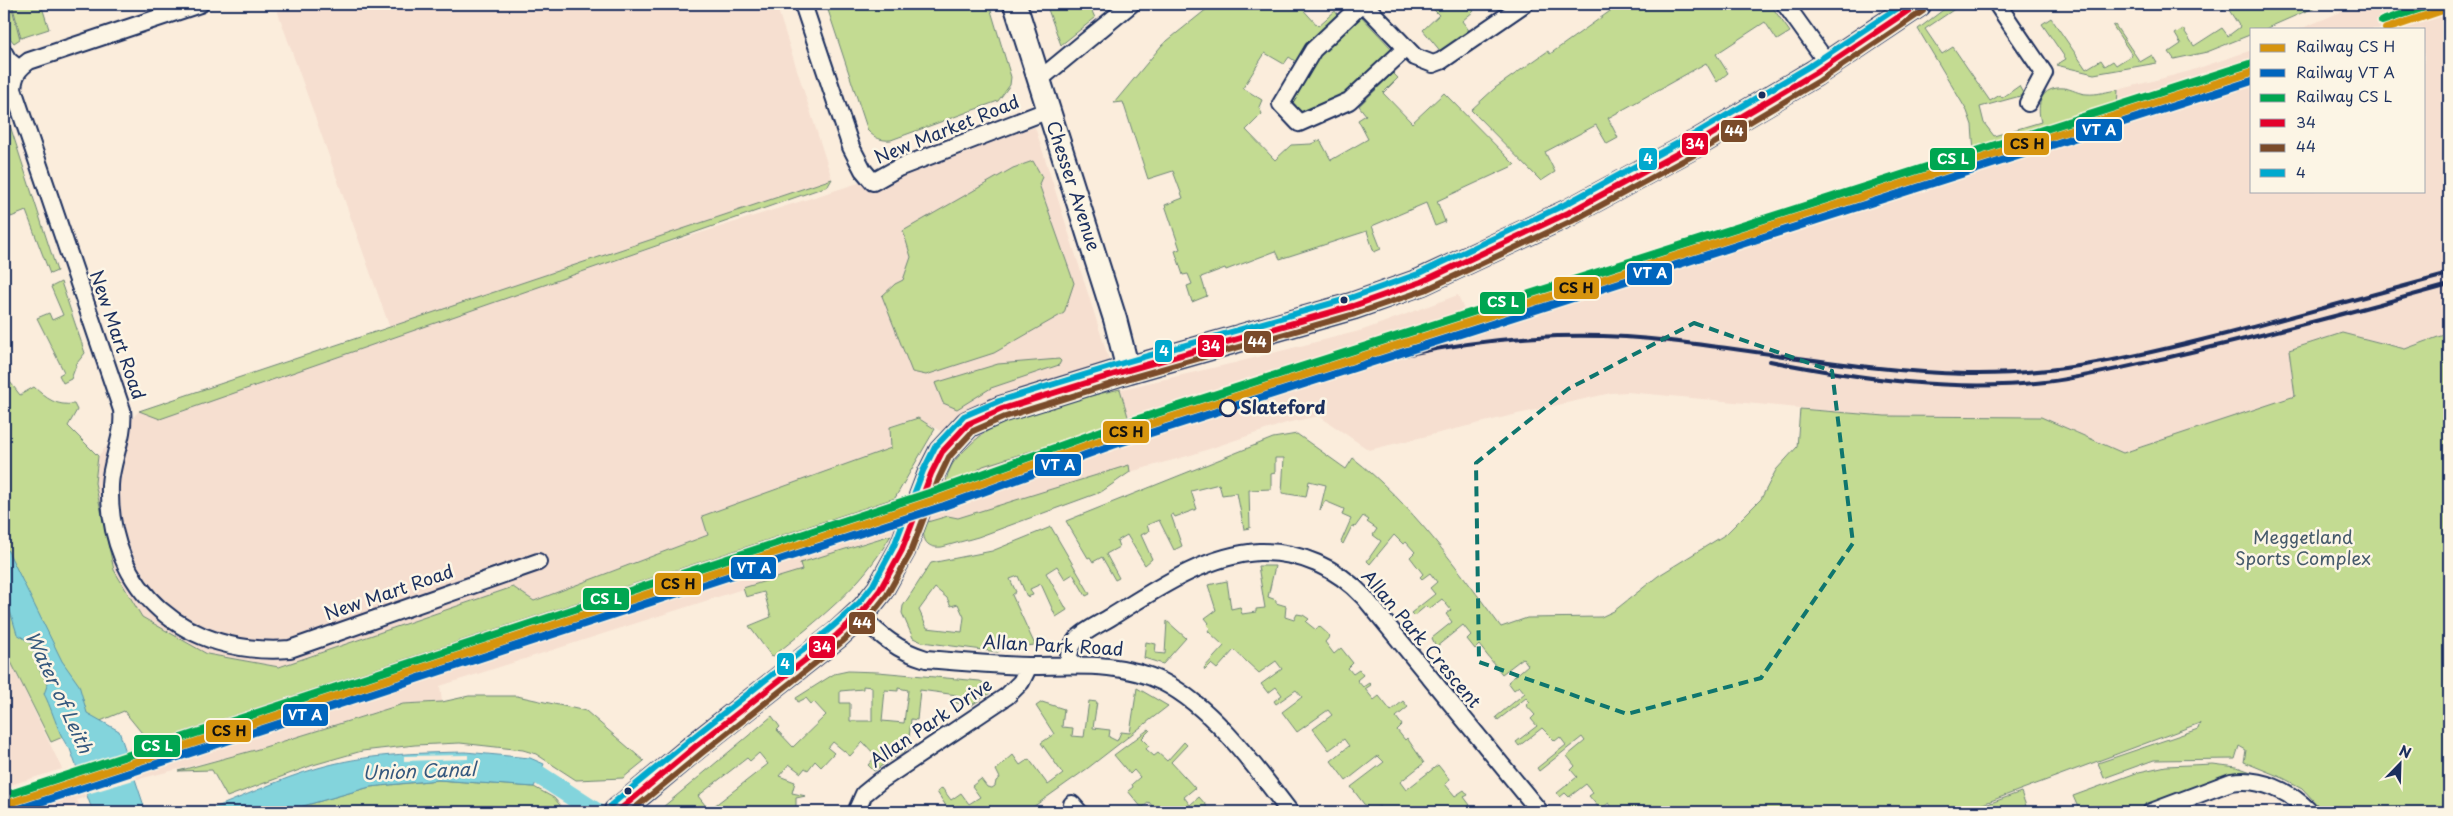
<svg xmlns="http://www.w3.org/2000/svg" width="2453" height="816" font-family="'Playpen Sans',sans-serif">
	<rect width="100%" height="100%" fill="#fbeddc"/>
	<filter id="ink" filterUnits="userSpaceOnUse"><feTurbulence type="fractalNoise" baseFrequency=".02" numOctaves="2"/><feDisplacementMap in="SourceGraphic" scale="10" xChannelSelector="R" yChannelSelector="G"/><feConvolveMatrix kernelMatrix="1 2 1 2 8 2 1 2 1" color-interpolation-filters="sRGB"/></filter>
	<g filter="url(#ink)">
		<!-- built -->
		<path fill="#f6dfd0" d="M275,4H776L832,179L828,186L631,255L1035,127L1111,366L944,433L918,418L890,426L891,448L702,516L708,535L534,601L513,587L279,667L207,654L142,617L114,570L95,483L98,456L139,411L391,331Z
			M2360,4H2449V333L2405,349L2342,333L2289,350L2295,396L2123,453L2041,417L1885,416L1627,392L1611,393L1509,416L1369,450L1319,416L1286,423L1191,455L1130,472L1101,492L953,544L935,548L926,543L923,538L924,523L801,563L802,570L440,686L442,702L403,704L255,750L127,782L77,800L83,812H4V795L76,772L175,727L883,501L902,503L945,488L950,469L971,443L982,433L1023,412L1234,363L1363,330L1458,295L1467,318L1657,254L1846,196L2117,106L2118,90L2190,71L2252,50V191H2424V29H2300Z
			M4,648L62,769L4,787Z"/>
		<!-- green -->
		<path fill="#c3db92" stroke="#6f8578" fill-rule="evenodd" d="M4,4H11L20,39L14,43C3,31 4,20 4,4Z
			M12,4H41L49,29L21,38Z
			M826,4H989L1011,77L1010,85L998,101L891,140C881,141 875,138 868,131Z
			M1046,4H1089L1095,18L1061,45Z
			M1213,4H1298L1318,26L1335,11L1340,18L1298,63L1289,57L1284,64L1265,53L1243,88L1262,100L1259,107L1262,114L1246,130L1275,160L1291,145L1311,144L1320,140L1331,160L1368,139L1358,120L1366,115L1359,106L1393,73L1398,78L1383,93L1412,123L1444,93L1515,165L1437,201L1445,222L1435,226L1426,203L1372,226L1381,249L1374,252L1367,231L1280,259L1276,251L1226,270L1225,268L1201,277L1207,296L1192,302L1187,286L1192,284L1188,274L1183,275L1175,251L1180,249L1165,205L1183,198L1173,171L1148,179L1123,102L1114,103L1162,45Z
			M1428,4H1469L1474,11L1462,21L1471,33L1442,53L1423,30L1439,15Z
			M1620,4H1626L1629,8L1635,4H1770L1790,32L1777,40L1765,22L1716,54L1728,73L1717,82L1706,63L1608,118L1618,138L1607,144L1596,125L1545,152L1555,172L1541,181L1471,110L1495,88L1548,51L1550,54Z
			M1951,4H1962L1925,29L1942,54L1953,47L1990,101L2000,95L2002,98L2019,86L2024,95L1980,107L1984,123L1994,136L2041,122C2036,104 2041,86 2064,88C2072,89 2079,94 2087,94C2097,95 2108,91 2118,90L2117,106L1974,153L1972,125L1967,111L1918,29Z
			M2218,4H2285L2287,7L2291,4H2322L2265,29H2252V34L2207,52L2174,59L2169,52L2181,44L2175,34L2183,29L2194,46L2222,28L2228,36L2240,27L2227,7L2223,10Z
			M1360,15L1393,50L1347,93L1303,114L1290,99L1316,55Z
			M2051,18L2086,69L2101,60L2105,66L2113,61L2116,65L2132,55L2113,26L2115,25L2140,62L2152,55L2157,63L2094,74L2056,65L2066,59L2042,24Z
			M4,107L57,271L50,274L26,211L11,217L4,203Z
			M1033,161L1042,177L1039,184L1074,283L1064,313L994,353L926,375L912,372L882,296L895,284L903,280L911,257L903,231L1013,168Z
			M832,179L828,186L160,419L139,411Z
			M61,282L85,353L77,363L71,379L63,383L59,375L64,372L37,318L49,313L52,320L63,315L51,287Z
			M2342,333L2405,349L2449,333V812H2324L2302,788L2283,778L2244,762L2246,750L2239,746L2235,759L2154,760L2104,778L2098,763L2198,729L2200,723L1961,812H1611L1614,810L1609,803L1600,809L1589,796L1593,793L1586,784L1569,797L1565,793L1560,797L1557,793L1577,777L1571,770L1575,766L1567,756L1585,741L1582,737L1539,771L1537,768L1566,745L1560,737L1555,741L1542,728L1519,746L1516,742L1537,726L1531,719L1535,715L1526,705L1530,702L1526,698L1498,720L1496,717L1525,693L1519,686L1514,690L1508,682L1528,665L1523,658L1502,674L1479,645L1475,649L1467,639L1471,635L1463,625L1436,647L1432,638L1452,622L1446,614L1451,610L1442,599L1429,609L1426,606L1414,616L1411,613L1435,594L1430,588L1437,582L1430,573L1422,579L1420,577L1423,574L1410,557L1415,552L1406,542L1403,544L1394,535L1370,564L1367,561L1381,541L1373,535L1377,529L1367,522L1369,520L1363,516L1355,527L1352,526L1343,544L1341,542L1351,519L1342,515L1344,509L1325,501L1320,510L1326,485L1309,481L1306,497L1282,493L1284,458H1275V473L1271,474V489L1249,490L1250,528L1244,529L1237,493L1222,495L1219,484L1191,491L1197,509L1175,517L1173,514L1171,515L1182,546L1174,550L1159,520L1147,525L1149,531L1141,535L1152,559L1145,565L1127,535L1117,541L1119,547L1106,554L1119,578L1115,580L1102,557L1093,562L1090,557L1088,558L1066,521L1273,438L1297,434L1346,469L1353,458C1410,502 1458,569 1501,627L1527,618L1601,617L1614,611L1658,576L1726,534L1761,499L1776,470L1797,447L1800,409L1885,416L2041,417L2123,453L2295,396L2289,350Z
			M1059,359L1061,361L1059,365L991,388L957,409L943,403L935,383L998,364Z
			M4,374L20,395L34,387C47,399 56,406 74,404L77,410L68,426L98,456L95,483L114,570L142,617L207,654L279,667L513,587L534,601L708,535L702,516L891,448L890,427L918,418L935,429L895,498L150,743L124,711L51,742L4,648Z
			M1120,389L1129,420L983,466L968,477L945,488C946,482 947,474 950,469C953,461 961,454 967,448C1006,407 1068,402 1120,389Z
			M1129,465L1130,472L1101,492L978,537L942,547C924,549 922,537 924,523L948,516L958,518Z
			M1051,527L1090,594L1086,596L1073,574L1065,579L1057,566L1046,573L1067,610L1056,617L1041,584L1030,589L1033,595L1027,597L1018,576L1010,579L1016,592L1012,595L1035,645L1001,649L998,652L922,642L913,638L902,613L903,606L931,563L992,551ZM935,588L947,598L951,606L958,604L964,617L962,632L927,628L919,610Z
			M891,535C862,587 818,620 772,657L749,626L771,617L764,592L746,597L743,588L802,570L800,563Z
			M1258,566H1275L1268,597L1276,600V603L1286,606L1285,617L1294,620L1297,614L1303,615L1309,619L1306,622L1316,630L1319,626L1330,636L1325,642L1334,654L1341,648L1353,663L1348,668L1353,674L1359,670L1363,675L1357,680L1363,687L1369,683L1371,685L1365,689L1374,700L1379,696L1391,711L1403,701L1408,707L1396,717L1402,725L1397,730L1405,740L1407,738L1424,763L1400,782L1406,790L1438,765L1450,780L1445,784L1455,796L1464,790L1468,795L1464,797L1470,805L1464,809L1466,812H1424L1421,808L1416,812H1384L1379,806L1370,812L1351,787L1384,762L1378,756L1346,781L1331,761L1349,746L1344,739L1329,750L1313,729L1332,715L1328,710L1297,732L1282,712L1302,697L1296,690L1276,704L1274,701L1282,695L1276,687L1268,693L1261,684L1282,669L1276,661L1259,673L1234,650L1217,669L1211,664L1205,670L1204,668L1224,646L1208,631L1210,628L1207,625L1209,623L1205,618L1216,610L1208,585L1227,581L1231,609L1240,607L1242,614L1256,612V609L1265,608Z
			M1167,621L1186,638L1163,664L1144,658L1146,642L1156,644L1155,653L1165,654Z
			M848,671L878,672L980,681L989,686L990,693L972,705L956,703L957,695L920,690L917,720L911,719L908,748L874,771L868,765L876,756L863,742L850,756L833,742L828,748L834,753L821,767L815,761L808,770L805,768L801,773L789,764L779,776L795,782L792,793L806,796L796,798V809H802V812H657L772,716L780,727L777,730L793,747L826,715L814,702L811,704L806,698L798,702L796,698L834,674ZM863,686L872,687V721H850V703H840V691L863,689ZM898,688L908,690L904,723L882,721L885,690L898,691ZM759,753L768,764L709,810L698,796L747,758L750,761Z
			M1137,688L1168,706L1088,768L1026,812H950L937,792L942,788L951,800L961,793L969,804L980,797L972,786L981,779L987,787L992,788L995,786L996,781L1000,778L996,770L1013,755L1020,765L1029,759L1048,785L1063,774L1041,743L1054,734L1036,706L1042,702L1064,709L1062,727L1073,728L1072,736L1084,737L1089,701L1097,702L1093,728L1110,730L1109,737L1117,741L1121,732L1130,733Z
			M469,696H517L586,711L644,761L623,778L576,780L536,754L523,750L460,743L415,745L362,751L313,765L227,797L212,770L178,771L255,750L403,704L442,702Z
			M1149,729L1150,730L1142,738L1149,745L1146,749L1154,756L1158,753L1167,761L1184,742L1187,745L1171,762L1195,788L1184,797L1190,805L1199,797L1207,806L1202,810L1203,812H1155L1156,811L1149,802L1142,808L1128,791L1133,787L1132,784L1140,777L1134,770L1130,774L1114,755Z
			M2213,764L2237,767L2254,773C2213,771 2170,803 2130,812C2115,815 2095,812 2080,812L2073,796L2139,772L2166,766Z
			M438,780L534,787L554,798L566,812H282L370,787Z
			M2021,792L2026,806L2008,812H1966Z"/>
		<!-- water -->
		<path fill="#83d4dc" stroke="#5992aa" d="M4,543L62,661L79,685L87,713L119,731L146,812H93L70,749C60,740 52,708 44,694L48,683L38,667L31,643L17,634L10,611L4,601Z
			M465,752L530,758L544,764L534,787L438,780L370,787L282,812H204C241,798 279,779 318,768C366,754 415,753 465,752Z"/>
		<!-- pier -->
		<path fill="#fbeddc" d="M468,755V759L404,761V756Z
			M129,756L137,779L84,795L76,773Z"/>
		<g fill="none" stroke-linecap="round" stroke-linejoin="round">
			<!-- canal -->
			<path stroke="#83d4dc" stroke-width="19" d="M514,770L539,775L596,812"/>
			<defs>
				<path id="street" d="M200,4L29,61C18,69 14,75 13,89L122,410C125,436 111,460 110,485C107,592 188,657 290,649L538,562
					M803,4L851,147L863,170L873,182L898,168L1049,110
					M1362,4L1313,50L1281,104L1299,123L1349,101L1406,48
					M1364,4L1415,57L1433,64L1441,61L1524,4
					M1785,4L1828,64
					M1997,4L2044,73L2028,103
					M4,53L8,60L19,69
					M1040,79L1131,4
					M859,615C880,635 898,651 926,659C960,662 995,665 1029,666C1075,666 1121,661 1163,682C1214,708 1256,768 1290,812
					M1069,665C1068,656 1070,647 1076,640C1085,630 1100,624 1111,617C1155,590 1205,555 1259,552C1300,551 1337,568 1364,597L1540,812
					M1072,804L1079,812
					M856,812L864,794L880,781L1007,696L1021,682L1029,666
					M2151,812L2231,782C2260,777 2290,791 2310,812"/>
				<path id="secondary" d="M1015,4L1115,319L1128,370"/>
				<path id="primary" d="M617,812L696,746L837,635L865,609L880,590L902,550L931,474L942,452L968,424L1002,409L1128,370L1353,306L1421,282L1568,213L1697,143L1815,73L1918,4"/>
			</defs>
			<!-- street casing -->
			<use href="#street" stroke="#1b2f5e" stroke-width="20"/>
			<!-- secondary casing -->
			<use href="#secondary" stroke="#1b2f5e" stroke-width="26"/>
			<!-- primary casing -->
			<use href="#primary" stroke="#1b2f5e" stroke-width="29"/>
			<!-- street -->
			<use href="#street" stroke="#fcf5e5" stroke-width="16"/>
			<!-- secondary -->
			<use href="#secondary" stroke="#fcf5e5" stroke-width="22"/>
			<!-- primary -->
			<use href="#primary" stroke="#fcf5e5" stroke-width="25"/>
			<!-- rail -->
			<path stroke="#1b2f5e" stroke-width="4" d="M1399,356C1491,337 1576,330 1670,341C1770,352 1868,372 1968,374C2065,376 2160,351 2253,327C2318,309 2384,292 2449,274
				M1770,361C1860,379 1953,392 2045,382C2089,377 2134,365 2178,355C2269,334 2359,310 2449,285"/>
			<defs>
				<path id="bus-1" d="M617,812L696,746L837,635L865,609L880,590L902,550L931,474L942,452L968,424L1002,409L1128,370L1353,306L1421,282L1568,213L1697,143L1815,73L1918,4"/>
				<path id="bus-2" d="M630,812L702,753L842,642L871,615L887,595L910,554L939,478L949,457L973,431L1005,417L1130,378L1355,314L1425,290L1572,221L1701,151L1819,81L1923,11"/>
				<path id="bus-3" d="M611,805L691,739L831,628L859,603L873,585L894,546L923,471L935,447L964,416L999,401L1126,362L1350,298L1418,274L1564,205L1693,135L1810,66L1903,4"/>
			</defs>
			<!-- bus-1 casing -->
			<use href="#bus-1" stroke="#fcf5e5" stroke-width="10"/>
			<!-- bus-2 casing -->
			<use href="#bus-2" stroke="#fcf5e5" stroke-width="10"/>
			<!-- bus-3 casing -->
			<use href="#bus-3" stroke="#fcf5e5" stroke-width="10"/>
			<!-- bus-1 -->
			<use href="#bus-1" stroke="#e4002b" stroke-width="6"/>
			<!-- bus-2 -->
			<use href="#bus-2" stroke="#7a4b2a" stroke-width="6"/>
			<!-- bus-3 -->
			<use href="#bus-3" stroke="#00a9ce" stroke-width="6"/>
			<defs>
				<path id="rail-1" d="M2386,29L2449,8
					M4,805L941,498L1110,437L2252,72"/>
				<path id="rail-2" d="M10,812L944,506L1113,445L2252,81"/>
				<path id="rail-3" d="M2382,21L2434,4
					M4,796L938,490L1107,429L2249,64"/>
			</defs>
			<!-- rail-1 casing -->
			<use href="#rail-1" stroke="#fcf5e5" stroke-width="11"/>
			<!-- rail-2 casing -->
			<use href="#rail-2" stroke="#fcf5e5" stroke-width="11"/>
			<!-- rail-3 casing -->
			<use href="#rail-3" stroke="#fcf5e5" stroke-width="11"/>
			<!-- rail-1 -->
			<use href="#rail-1" stroke="#d6940e" stroke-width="8"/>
			<!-- rail-2 -->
			<use href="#rail-2" stroke="#0065bd" stroke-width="8"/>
			<!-- rail-3 -->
			<use href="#rail-3" stroke="#00a651" stroke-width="8"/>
		</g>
	</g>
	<!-- marked area -->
	<path fill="none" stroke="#0f766e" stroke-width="4" stroke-dasharray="10 6" stroke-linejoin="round" d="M1694,323L1832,371L1853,543L1761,678L1627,714L1479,662L1476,463L1568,389Z"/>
	<!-- markers -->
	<g fill="#1b2f5e" stroke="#fcf5e5" stroke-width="2">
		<circle cx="1762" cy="95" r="4.5"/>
		<circle cx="1344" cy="300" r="4.5"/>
		<circle cx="628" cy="791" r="4.5"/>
	</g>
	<circle fill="#fcf5e5" stroke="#1b2f5e" stroke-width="2.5" cx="1228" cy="408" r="8"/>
	<g text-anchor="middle" stroke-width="5" stroke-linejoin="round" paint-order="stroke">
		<!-- street labels -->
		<g font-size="18" fill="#1b2f5e" stroke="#fcf5e5">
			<text transform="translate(947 130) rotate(-22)" y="6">New Market Road</text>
			<text transform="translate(1073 186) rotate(72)" y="6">Chesser Avenue</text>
			<text transform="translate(117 335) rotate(71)" y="6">New Mart Road</text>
			<text transform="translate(389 593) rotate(-19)" y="6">New Mart Road</text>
			<text transform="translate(1421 639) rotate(50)" y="6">Allan Park Crescent</text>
			<text transform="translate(1053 646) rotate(3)" y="6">Allan Park Road</text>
			<text transform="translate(931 723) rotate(-34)" y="6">Allan Park Drive</text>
		</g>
		<!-- stop labels -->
		<g font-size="18" font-weight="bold" fill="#1b2f5e" stroke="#fcf5e5" text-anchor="start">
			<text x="1240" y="414">Slateford</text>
		</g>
		<!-- park labels -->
		<g font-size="18" fill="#455a6b" stroke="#fcf5e5">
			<text x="2303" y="544">Meggetland<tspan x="2303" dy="21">Sports Complex</tspan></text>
		</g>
		<!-- water labels -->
		<g font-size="19" font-style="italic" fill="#35587e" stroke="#fcf5e5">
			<text transform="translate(59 692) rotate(65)" y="7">Water of Leith</text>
			<text transform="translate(419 771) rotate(-2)" y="7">Union Canal</text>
		</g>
	</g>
	<g stroke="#fcf5e5" stroke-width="2">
		<rect x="2075" y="118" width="48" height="24" rx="5" fill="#0065bd"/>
		<rect x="1720" y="119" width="28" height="24" rx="5" fill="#7a4b2a"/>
		<rect x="2003" y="132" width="47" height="24" rx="5" fill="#d6940e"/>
		<rect x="1681" y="132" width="28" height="24" rx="5" fill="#e4002b"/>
		<rect x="1929" y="147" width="47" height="24" rx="5" fill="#00a651"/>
		<rect x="1638" y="147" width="20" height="24" rx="5" fill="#00a9ce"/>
		<rect x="1626" y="262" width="47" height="24" rx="5" fill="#0065bd"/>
		<rect x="1553" y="276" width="47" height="24" rx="5" fill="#d6940e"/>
		<rect x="1479" y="291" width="47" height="24" rx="5" fill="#00a651"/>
		<rect x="1243" y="330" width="29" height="24" rx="5" fill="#7a4b2a"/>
		<rect x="1197" y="334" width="28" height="24" rx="5" fill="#e4002b"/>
		<rect x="1154" y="339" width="19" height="24" rx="5" fill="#00a9ce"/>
		<rect x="1102" y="420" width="48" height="24" rx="5" fill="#d6940e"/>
		<rect x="1034" y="453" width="48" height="24" rx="5" fill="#0065bd"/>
		<rect x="730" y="556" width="47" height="24" rx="5" fill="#0065bd"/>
		<rect x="654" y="572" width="48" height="24" rx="5" fill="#d6940e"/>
		<rect x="582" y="587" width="48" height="24" rx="5" fill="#00a651"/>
		<rect x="848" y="611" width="28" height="24" rx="5" fill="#7a4b2a"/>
		<rect x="808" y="635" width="28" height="24" rx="5" fill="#e4002b"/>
		<rect x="776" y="652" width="19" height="24" rx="5" fill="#00a9ce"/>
		<rect x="282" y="703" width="47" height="24" rx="5" fill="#0065bd"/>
		<rect x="205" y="719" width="47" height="24" rx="5" fill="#d6940e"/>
		<rect x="133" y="734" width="48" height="24" rx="5" fill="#00a651"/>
	</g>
	<g font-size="14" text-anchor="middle" font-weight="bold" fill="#fff">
		<text x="2099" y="135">VT A</text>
		<text x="1734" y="136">44</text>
		<text x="1695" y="149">34</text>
		<text x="1953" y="164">CS L</text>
		<text x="1648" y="164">4</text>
		<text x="1650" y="278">VT A</text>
		<text x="1503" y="307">CS L</text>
		<text x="1257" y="347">44</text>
		<text x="1211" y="351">34</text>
		<text x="1164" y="356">4</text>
		<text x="1058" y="470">VT A</text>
		<text x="754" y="573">VT A</text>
		<text x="606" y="604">CS L</text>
		<text x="862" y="628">44</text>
		<text x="822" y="652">34</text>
		<text x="785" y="669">4</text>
		<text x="305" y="720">VT A</text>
		<text x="157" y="751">CS L</text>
	</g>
	<g font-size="14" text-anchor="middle" font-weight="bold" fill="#111">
		<text x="2027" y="149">CS H</text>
		<text x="1576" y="293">CS H</text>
		<text x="1126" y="437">CS H</text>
		<text x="678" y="589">CS H</text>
		<text x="229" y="736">CS H</text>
	</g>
	<!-- margin -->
	<rect width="2453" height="816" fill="none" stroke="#fcf5e5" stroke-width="20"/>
	<rect x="10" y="10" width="2433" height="796" fill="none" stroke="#1b2f5e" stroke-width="2" filter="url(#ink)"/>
	<!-- legend -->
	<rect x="2250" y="28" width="175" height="165" fill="#fcf5e5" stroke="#a2a6af"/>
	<rect x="2260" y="44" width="25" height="8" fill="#d6940e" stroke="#a2a6af"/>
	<text x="2296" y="52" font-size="15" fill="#1b2f5e">Railway CS H</text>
	<rect x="2260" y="69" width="25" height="8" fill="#0065bd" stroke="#a2a6af"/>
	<text x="2296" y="78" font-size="15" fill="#1b2f5e">Railway VT A</text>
	<rect x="2260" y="94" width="25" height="8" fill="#00a651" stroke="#a2a6af"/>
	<text x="2296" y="102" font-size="15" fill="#1b2f5e">Railway CS L</text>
	<rect x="2260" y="119" width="25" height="8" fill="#e4002b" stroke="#a2a6af"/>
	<text x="2296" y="128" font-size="15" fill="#1b2f5e">34</text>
	<rect x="2260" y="144" width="25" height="8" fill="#7a4b2a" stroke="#a2a6af"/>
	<text x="2296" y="152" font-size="15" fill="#1b2f5e">44</text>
	<rect x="2260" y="169" width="25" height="8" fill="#00a9ce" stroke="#a2a6af"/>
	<text x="2296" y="178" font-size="15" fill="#1b2f5e">4</text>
	<!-- north arrow -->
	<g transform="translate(2400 764) rotate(23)" stroke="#fcf5e5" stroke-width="4" paint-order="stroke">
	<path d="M0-4L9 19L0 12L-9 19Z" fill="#1b2f5e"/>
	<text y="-8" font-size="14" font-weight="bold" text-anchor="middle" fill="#1b2f5e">N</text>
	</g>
</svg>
